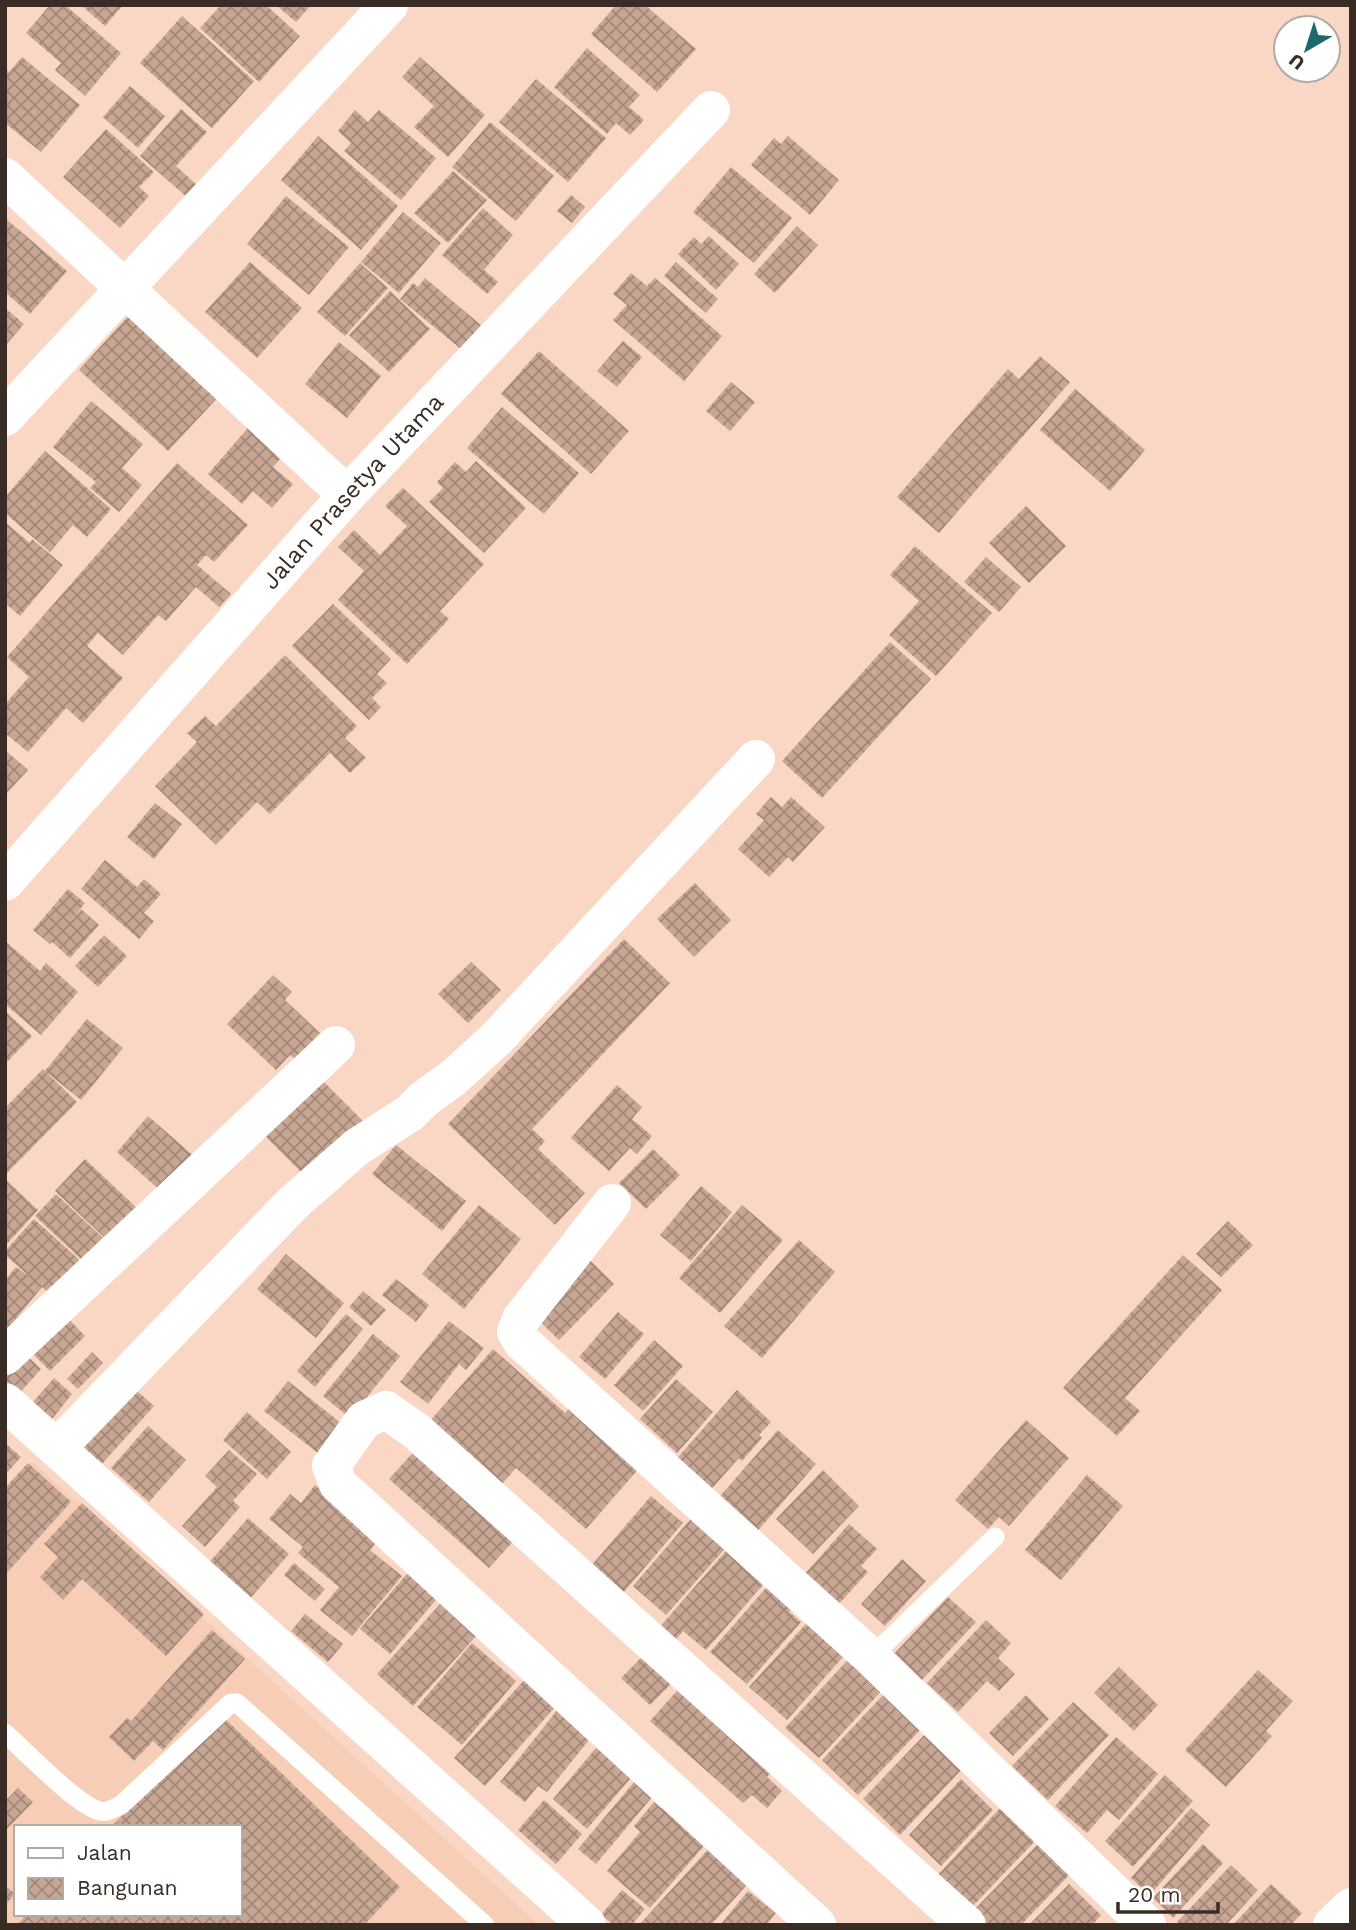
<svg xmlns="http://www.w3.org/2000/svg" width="1356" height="1930" font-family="'Work Sans',sans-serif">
	<defs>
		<pattern id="building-cross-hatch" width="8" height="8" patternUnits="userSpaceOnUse" patternTransform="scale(1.75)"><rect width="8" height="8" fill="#c8a694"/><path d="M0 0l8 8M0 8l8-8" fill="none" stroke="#a38779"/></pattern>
	</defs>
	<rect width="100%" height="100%" fill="#fad7c4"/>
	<!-- built -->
	<path fill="#f8cdb6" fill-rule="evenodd" d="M32,1461L539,1925H5V1491ZM16,1827H240V1914H16Z"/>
	<!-- building -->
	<path fill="url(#building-cross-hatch)" d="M50,5H65L121,53L85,96L55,70L61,63L26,33Z
		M81,5H123L105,26Z
		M221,5H266L300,36L259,82L200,28Z
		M276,5H311L296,22Z
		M616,5H645L696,49L657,92L591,34Z
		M182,16L254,81L212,128L140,63Z
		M587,48L640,95L629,107L644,120L630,135L616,123L607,134L554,87Z
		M22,57L80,105L41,152L5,123V69L9,72Z
		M420,57L485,115L448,157L414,127L434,106L402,77Z
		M536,79L606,138L568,182L499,122Z
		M130,86L165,116L138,148L103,117Z
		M181,109L207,132L176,166L199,187L189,199L140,156Z
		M355,110L368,122L379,110L436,158L401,200L344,151L351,143L338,131Z
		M490,122L554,176L516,221L452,167Z
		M106,129L154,172L139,187L149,196L120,228L63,177Z
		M318,136L398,206L361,250L281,180Z
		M788,136L839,180L810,215L751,165L774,138L781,144Z
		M731,167L792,218L754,263L693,212Z
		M453,171L487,200L448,243L414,213Z
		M571,195L585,207L572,223L557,211Z
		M286,196L349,247L309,295L247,244Z
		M483,208L513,235L484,270L498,282L487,294L442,255Z
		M403,212L441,243L399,293L361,262Z
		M5,218L67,271L30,314L5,292Z
		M797,226L818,245L775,293L754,274Z
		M709,236L739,264L716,290L678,254L694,237L701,244Z
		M250,262L302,308L257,358L205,312Z
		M676,262L718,299L706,313L664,276Z
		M360,263L388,288L345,336L317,312Z
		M631,273L647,286L655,278L722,336L684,381L613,320L627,305L613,294Z
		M425,278L481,325L461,349L400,299L413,283L418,287Z
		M390,291L430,329L389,372L349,335Z
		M5,308L24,324L5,346Z
		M133,311L222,393L168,451L79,370Z
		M623,341L642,357L617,387L597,371Z
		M339,342L381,376L347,418L305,384Z
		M539,351L629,431L591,474L501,394Z
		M1040,356L1070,382L939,533L897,497L1008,369L1019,379Z
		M731,382L755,402L730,431L706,411Z
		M1075,389L1145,450L1110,491L1040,430Z
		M91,401L143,444L122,468L142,485L119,512L90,488L96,482L53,447Z
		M502,407L579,473L544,514L467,448Z
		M254,421L288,450L273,467L293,484L272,508L253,491L242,504L208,474Z
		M45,451L111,509L87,537L73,525L50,552L5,513V497Z
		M476,461L526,508L484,553L429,502L443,488L437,482L455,462L466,472Z
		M177,463L248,525L214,562L206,555L197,565L231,594L219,607L196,587L166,621L158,615L123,655L98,633L87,646L123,678L83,723L66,708L28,752L5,733V704L29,677L7,657Z
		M403,488L484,564L440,611L449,619L407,664L338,600L364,571L338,547L354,530L380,555L407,526L385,506Z
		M1026,506L1066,546L1029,583L989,543Z
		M5,522L30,543L32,539L63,565L20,616L5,603Z
		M915,546L992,613L936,676L889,635L919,601L890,575Z
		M986,557L1021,587L999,612L964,582Z
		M333,604L391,659L377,674L387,683L372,698L381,707L369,720L292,646Z
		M890,642L931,679L822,798L782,761Z
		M285,655L357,726L345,738L366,758L350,773L330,753L270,814L257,802L216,845L155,786L197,742L187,733L205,716L216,726Z
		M5,750L28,770L5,795Z
		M771,797L782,807L791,797L825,827L793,862L788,857L769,877L738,849L764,820L756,814Z
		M155,803L182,824L154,859L127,837Z
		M105,860L137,887L144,879L161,894L144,913L154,921L139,939L81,889Z
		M695,883L731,920L694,957L657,919Z
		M68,889L85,903L71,920L81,909L99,925L70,958L52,942L50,944L33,930Z
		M104,935L127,956L98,987L75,966Z
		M624,939L670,983L532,1129L545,1141L538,1149L585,1193L555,1225L448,1124Z
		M5,941L40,971L46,963L78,992L41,1035L5,1004Z
		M471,962L501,990L468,1023L438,994Z
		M273,975L292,992L285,1000L320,1033L295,1059L290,1055L276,1070L227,1024Z
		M5,1011L32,1036L5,1064Z
		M87,1019L123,1048L81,1100L45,1071Z
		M43,1069L77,1102L5,1175V1108Z
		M318,1076L368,1126L311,1182L261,1132Z
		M617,1085L642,1107L632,1119L652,1136L637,1154L630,1148L609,1171L571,1138Z
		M148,1116L196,1158L164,1194L117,1152Z
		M396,1145L466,1201L442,1231L372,1174Z
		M653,1149L680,1175L646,1209L619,1183Z
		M85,1159L139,1210L108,1241L55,1191Z
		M5,1179L38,1210L5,1246Z
		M701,1186L732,1212L691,1261L660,1235Z
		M56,1194L103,1238L82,1260L35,1216Z
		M479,1205L521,1239L464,1309L422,1274Z
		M742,1205L783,1240L720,1313L679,1278Z
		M34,1219L83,1263L53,1297L42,1287L5,1332V1280L16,1267L29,1276L5,1255V1251Z
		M1228,1221L1253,1245L1221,1277L1196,1254Z
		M799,1240L835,1272L762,1358L724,1326Z
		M286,1254L344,1303L316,1338L257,1289Z
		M1183,1255L1222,1290L1125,1398L1140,1411L1117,1436L1063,1388Z
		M588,1258L614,1284L559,1340L533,1315Z
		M396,1279L429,1305L416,1322L382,1295Z
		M363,1291L386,1310L371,1326L349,1307Z
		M618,1312L644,1334L605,1379L579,1357Z
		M64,1314L85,1336L50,1371L29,1350Z
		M346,1314L363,1329L315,1387L297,1371Z
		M449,1321L484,1348L466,1370L459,1364L428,1404L400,1382Z
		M373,1334L400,1356L350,1418L323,1396Z
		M654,1340L683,1366L643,1411L614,1385Z
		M20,1349L41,1369L18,1395L5,1384V1366Z
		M493,1349L565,1413L573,1404L642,1465L586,1529L516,1468L502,1484L430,1421Z
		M92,1352L103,1363L78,1389L67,1379Z
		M54,1378L72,1394L52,1419L33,1402Z
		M676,1379L713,1412L677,1453L640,1419Z
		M288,1381L346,1427L323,1457L264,1411Z
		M129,1384L154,1406L101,1465L77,1443Z
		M737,1390L771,1422L759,1435L762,1438L742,1461L739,1458L707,1494L673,1463Z
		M247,1412L291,1452L267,1479L223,1440Z
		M1026,1420L1069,1458L1009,1526L999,1517L988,1529L955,1500Z
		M148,1426L186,1460L149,1502L111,1468Z
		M778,1430L816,1464L753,1536L714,1503Z
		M5,1443L21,1457L5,1475Z
		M418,1447L518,1536L489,1568L389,1479Z
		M229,1450L257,1474L233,1501L240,1507L205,1547L182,1526L217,1487L205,1476Z
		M28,1463L71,1502L5,1575V1488Z
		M823,1470L859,1506L813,1554L776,1519Z
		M1087,1475L1123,1506L1061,1580L1025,1550Z
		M315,1485L380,1538L370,1550L402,1576L352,1636L320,1610L339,1587L298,1553L303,1547L269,1519L290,1494L301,1503Z
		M651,1496L683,1523L622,1594L591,1566Z
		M82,1503L204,1614L166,1656L82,1579L63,1600L40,1577L58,1557L44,1544Z
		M695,1514L729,1544L666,1615L633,1586Z
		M248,1518L289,1554L247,1602L206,1566Z
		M849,1524L877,1549L861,1566L868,1572L837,1606L803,1576Z
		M732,1544L770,1577L706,1650L683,1631L673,1643L658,1629Z
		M902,1559L926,1581L885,1626L861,1604Z
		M294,1563L325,1589L315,1601L284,1575Z
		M411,1569L441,1594L390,1654L360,1629Z
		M773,1580L798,1602L789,1612L801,1622L747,1684L710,1652Z
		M450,1593L486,1625L413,1706L377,1674Z
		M948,1597L976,1622L921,1681L893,1655Z
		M305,1614L343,1644L328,1662L291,1631Z
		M814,1615L851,1648L787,1720L749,1687Z
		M986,1620L1011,1643L998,1658L1015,1674L999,1691L987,1681L958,1712L927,1683Z
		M212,1630L245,1659L163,1750L153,1741L134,1761L109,1737L127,1718L131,1721Z
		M472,1643L516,1681L462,1745L417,1707Z
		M647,1652L676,1679L650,1705L621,1678Z
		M854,1653L888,1684L819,1758L785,1728Z
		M1119,1667L1158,1705L1134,1731L1094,1693Z
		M1258,1670L1293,1701L1266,1731L1272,1736L1226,1787L1185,1750Z
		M525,1679L556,1706L485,1786L454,1758Z
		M683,1684L776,1767L767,1777L782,1791L767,1808L752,1795L743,1803L650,1721Z
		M885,1693L922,1728L858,1795L822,1760Z
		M1026,1695L1049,1719L1013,1756L989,1733Z
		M1073,1702L1109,1735L1048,1800L1012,1766Z
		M559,1708L593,1735L547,1792L538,1786L525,1802L500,1782Z
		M220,1714L400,1887L364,1925H17L27,1914H240V1827H111Z
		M929,1730L966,1765L900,1835L863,1799Z
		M1116,1737L1158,1774L1119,1820L1107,1810L1087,1833L1055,1806Z
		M601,1742L636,1772L587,1829L553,1799Z
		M640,1775L658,1790L596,1864L578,1849Z
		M1165,1775L1193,1801L1133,1867L1105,1841Z
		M961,1779L993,1810L941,1866L909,1835Z
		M18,1788L33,1802L5,1831V1801Z
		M544,1800L582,1834L556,1864L518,1830Z
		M654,1802L661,1808L666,1802L709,1840L650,1908L607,1871L640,1832L634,1826Z
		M1002,1806L1037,1839L969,1910L935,1878Z
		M1191,1808L1210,1825L1150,1895L1131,1878Z
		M1041,1841L1072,1872L1021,1925H985L972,1912Z
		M713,1844L752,1879L711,1925H639Z
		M1203,1844L1223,1863L1173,1918L1153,1898Z
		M1231,1865L1258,1890L1226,1925H1180L1177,1922Z
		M1069,1884L1101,1915L1092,1925H1029Z
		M1271,1884L1302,1913L1291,1925H1233Z
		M5,1885L15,1894L5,1905Z
		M622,1890L645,1909L632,1925H614L601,1915Z
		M748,1891L776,1913L766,1925H720Z"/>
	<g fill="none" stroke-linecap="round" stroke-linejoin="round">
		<!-- service -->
		<path stroke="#fff" stroke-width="19" d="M871,1657L995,1537
			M5,1733C24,1750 78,1806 100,1811C107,1813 114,1808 121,1805L231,1703H237L485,1925"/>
		<!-- minor -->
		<g stroke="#fff" stroke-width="38">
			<path d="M5,177L347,495"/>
			<path d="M5,417L389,5"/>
			<path id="s1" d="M5,882L347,495L711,110"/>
			<path d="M612,1203L521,1319L516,1332L522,1342L871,1657L1147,1925"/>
			<path d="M5,1356L336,1045"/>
			<path d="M5,1402L587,1925"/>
			<path d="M57,1448L292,1204L357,1147L410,1113L424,1099L453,1078L496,1039L756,759"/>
			<path d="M817,1925L338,1484L331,1466L364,1420L386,1410L416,1431L967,1925"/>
			<path d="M1332,1925L1351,1907"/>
		</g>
	</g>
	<g text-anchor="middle" stroke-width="7" stroke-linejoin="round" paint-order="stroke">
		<!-- street labels -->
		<g font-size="24" fill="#392c24" stroke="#fff">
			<text dy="8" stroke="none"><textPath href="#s1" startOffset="523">Jalan Prasetya Utama</textPath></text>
		</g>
	</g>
	<!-- border -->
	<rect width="1356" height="1930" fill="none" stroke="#392c24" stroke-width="14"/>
	<!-- legend -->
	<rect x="14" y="1825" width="228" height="91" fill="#ffffff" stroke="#b0aba7" stroke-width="2"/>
	<rect x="28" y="1848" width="35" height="10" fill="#ffffff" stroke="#b0aba7" stroke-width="2"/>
	<text x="77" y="1860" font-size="21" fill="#392c24">Jalan</text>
	<rect x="28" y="1878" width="35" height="21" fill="url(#building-cross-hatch)" stroke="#b0aba7" stroke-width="2"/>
	<text x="77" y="1895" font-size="21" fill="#392c24">Bangunan</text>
	<!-- north arrow -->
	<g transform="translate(1307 49) rotate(219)"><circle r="33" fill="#ffffff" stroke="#b0aba7" stroke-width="2"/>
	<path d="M0-5L12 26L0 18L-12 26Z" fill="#1c696d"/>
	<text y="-10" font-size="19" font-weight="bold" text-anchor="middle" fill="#392c24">U</text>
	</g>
	<!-- scale -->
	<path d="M1118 1902v10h100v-10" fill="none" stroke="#392c24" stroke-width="3.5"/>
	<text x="1128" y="1902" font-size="21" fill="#392c24" stroke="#ffffff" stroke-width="5" paint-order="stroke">20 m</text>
</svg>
